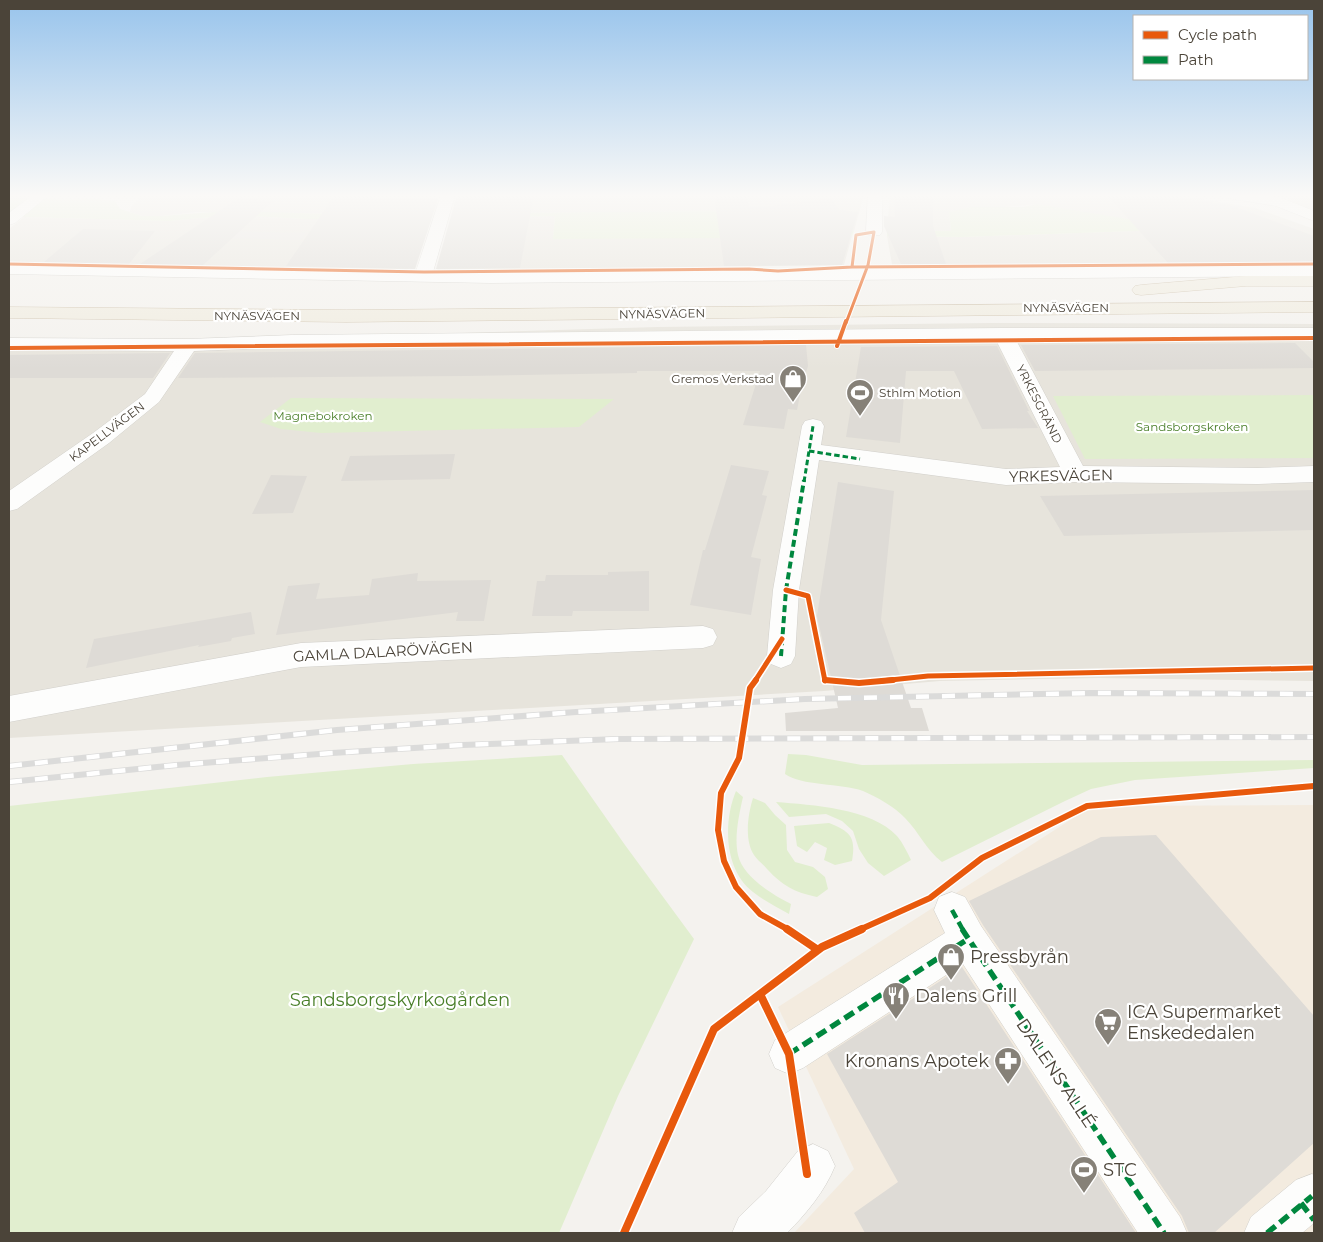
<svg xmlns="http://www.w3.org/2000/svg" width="1323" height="1242" font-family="Montserrat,sans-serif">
	<rect width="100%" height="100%" fill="#f4f2ee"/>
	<!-- residential -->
	<path fill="#e7e4dc" d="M75,195H436L429,215L197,212L160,216H142L130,212L131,207L141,196Z
		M460,195H864L854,231L805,225L765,211L455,213Z
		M890,195H1179L1255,208L1314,229V267L893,270L887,236L963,237L1163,230L1037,204L949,212L951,231L887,230Z
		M1284,195H1314V211L1296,205Z
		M248,216L307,219H371L420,241L407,271L9,262V229L24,217L170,221L200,218Z
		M555,216L553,239L809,230L852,236L844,265L437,270L454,218Z
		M990,323L1314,324V681L1099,678L940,681L824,691L9,738V347L657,327Z"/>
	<!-- commercial -->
	<path fill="#f3ebdf" d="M1314,805V1233H794L854,1169L778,1007L1092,806Z"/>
	<!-- green -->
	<path fill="#e1eecf" d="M9,195C23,195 35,197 48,199C71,201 93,197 115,201L120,209L142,216H160L227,211L365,215L371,219H307L248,216L200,218L170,221L24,217L9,219Z
		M1037,204L1164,225L1163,230L963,237L887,236V230L951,231L949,212L971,207H1023Z
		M765,211L805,225L854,231L852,236L809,230L749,238L553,239L555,216L454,218L455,213Z
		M1314,395V458L1085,459L1053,396Z
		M291,398L614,399L579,427L321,433L281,429L260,422Z
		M788,754L806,755L862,765L1314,760V768L1135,780L1091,789L1065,801L942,862C926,850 919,832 905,818C895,807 877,797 863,791C841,783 801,786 785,774Z
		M562,755L625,845L694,939L618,1096L559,1233H9V806L267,777L413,764Z
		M736,791L743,797C739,815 734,837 738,855C743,877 773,895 791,904L789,914C777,907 764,901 753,892C724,870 723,822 736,791Z
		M753,798L765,803L775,815L786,825L787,850L795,862L813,867L825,877L828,889L817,897C794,892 783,886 767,869C763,864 757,860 754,855C744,840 748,814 753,798Z
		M776,802C812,805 871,808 897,836C903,843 907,852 911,860L884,876L868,863L859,849L853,831L842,821L826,814L789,817Z
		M829,823C851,832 856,837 852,861L835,865L824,860L827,848L815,842L807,852L797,846L794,826Z"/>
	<!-- parking -->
	<path fill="#e6e3df" d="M221,231L306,233L301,240L226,238Z"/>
	<!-- building -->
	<path fill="#dedbd6" d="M335,195H373L372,198L438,199L415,269L286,266Z
		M457,195H534L520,268L436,269Z
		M714,195H746L749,207L771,206L831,198L840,210L858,212L842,265L724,266Z
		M894,195L933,196V226L946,264H901L884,226V216L895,217Z
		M1107,195H1167L1233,206L1314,236V262L1168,263Z
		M240,197L273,201L203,265L140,264Z
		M83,229L155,231L129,264L44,262Z
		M1295,343L1314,362V368L1035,371L1021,345Z
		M806,345L808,366L802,385L797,410L788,409L784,429L743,425L760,371H637V373L465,376L178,378L195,353Z
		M997,346L1029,411H1027L1038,428L982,429L954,371H906L900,443L846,437L861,347Z
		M170,353L153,378H9V355Z
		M455,454L450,479L341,481L350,456Z
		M731,465L769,471L762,495L767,496L751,557L761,559L751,615L690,605L703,550H705Z
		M271,475L307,476L293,513L252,514Z
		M838,482L894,491L881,620L911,708H922L929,731H786L785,713L838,708L817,616Z
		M1314,490V530L1064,536L1040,496Z
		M649,571V611H573L572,616H532L537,581H545L546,575H608V572Z
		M418,573L417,581L491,580L484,621H456L458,612L276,635L288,586L320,583L316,599L369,595L372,579Z
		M251,612L255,634L232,638L231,641L198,647L199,645L86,668L94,639Z
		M1156,835L1314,1016V1143L1214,1233H1189L1182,1216L983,925L969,901L1101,837Z
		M962,967L1136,1233H865L854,1213L898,1182L827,1054Z"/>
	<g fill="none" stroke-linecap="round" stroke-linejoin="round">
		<defs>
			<path id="pedestrian" d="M952,892L965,897L981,926L1180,1217L1187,1233H1138L963,964L803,1068L789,1074L775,1068L769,1054L775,1040L945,933L934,910L939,897Z
				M1312,1174L1314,1175V1223L1302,1233H1244L1251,1217L1296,1180Z"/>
			<path id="minor" d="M33,195H49L15,223L9,225V213Z
				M441,195H455L433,272L1314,266V276L491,283L9,274V264L416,271Z
				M868,195H882V232L880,235H868L866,232Z
				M1226,195H1263L1279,197L1314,211V221L1276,206L1233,199L1228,198Z
				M1003,328H1314V340H1016L1083,466L1258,468L1314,466V482L1258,484L1075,482L1006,485L819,460L799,590L795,656L791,664L781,668L771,664L767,656L773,590L802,426L805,421L813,419L821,421L824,426L821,445L1006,469L1060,467L996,340L292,347L194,351L159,402L109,443L17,509L9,511V491L93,433L145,394L174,351L9,350V338L188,339L292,335Z
				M703,626L713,629L717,637L713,645L703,648L301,667L9,722V696L301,643Z
				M813,1144L828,1151L835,1166C825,1191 806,1214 787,1233H732L739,1217L766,1191L798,1151Z"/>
			<path id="trunk" d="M1246,276H1314V286H1246L1141,295L1135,294L1132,290L1135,286L1141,285Z
				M1314,302V312L346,322L9,318V307L346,310Z"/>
		</defs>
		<!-- pedestrian casing -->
		<use href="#pedestrian" stroke="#d2d0cb" stroke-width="1"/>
		<!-- minor casing -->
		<use href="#minor" stroke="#d2d0cb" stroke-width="1"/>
		<!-- trunk casing -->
		<use href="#trunk" stroke="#ccbfa9" stroke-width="1"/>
		<!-- pedestrian -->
		<use href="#pedestrian" fill="#fdfdfc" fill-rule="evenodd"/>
		<!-- minor -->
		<use href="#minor" fill="#fdfdfc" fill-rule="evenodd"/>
		<!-- trunk -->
		<use href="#trunk" fill="#f0ece0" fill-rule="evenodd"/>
		<defs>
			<path id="rail" d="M9,766L337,730L576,712L805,699L1091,693L1314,694
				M9,782L177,765L332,753L463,745L618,739L1314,737"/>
		</defs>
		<!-- rail casing -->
		<use href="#rail" stroke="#dbdbda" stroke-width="6"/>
		<!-- rail -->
		<use href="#rail" stroke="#fff" stroke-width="4.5" stroke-dasharray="13" stroke-linecap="butt"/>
		<!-- quiet-far3 -->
		<path stroke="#00873e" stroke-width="3" stroke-dasharray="5.5 3" stroke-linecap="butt" d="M809,451L860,459
			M804,482L813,426"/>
		<!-- quiet-far2 -->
		<path stroke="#00873e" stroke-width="4" stroke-dasharray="7 4" stroke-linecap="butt" d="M781,656L786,590L804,480"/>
		<!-- quiet-far1 -->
		<path stroke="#00873e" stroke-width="4.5" stroke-dasharray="9 4.5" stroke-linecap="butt" d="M952,910L963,930"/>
		<!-- quiet -->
		<path stroke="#00873e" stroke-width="5.5" stroke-dasharray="11 5.5" stroke-linecap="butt" d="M962,929L1164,1233
			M789,1054L968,939
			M1301,1203L1314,1220
			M1267,1233L1312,1196"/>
		<defs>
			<path id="cycleway-far4" d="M9,264L424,272L749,269L778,271L852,267L1314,264
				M846,323L868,265L874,232L856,235L852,267"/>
			<path id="cycleway-far3" d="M837,346L846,321
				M9,348L1314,338"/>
			<path id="cycleway-far2" d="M786,590L808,596L825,681
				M755,681L782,639
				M881,681L928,676L1314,668"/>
			<path id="cycleway-far1" d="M756,680L750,688L739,758L721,793L718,830L724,861L736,887L760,914L789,930
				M825,680L859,683L893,680
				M859,930L930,898L982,858L1087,806L1314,786"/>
			<path id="cycleway" d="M787,929L818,950
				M760,994L789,1054L807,1174
				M624,1233L714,1029L822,947L862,929"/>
		</defs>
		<!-- cycleway-far4 casing -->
		<use href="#cycleway-far4" stroke="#fff" stroke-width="5"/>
		<!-- cycleway-far3 casing -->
		<use href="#cycleway-far3" stroke="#fff" stroke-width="6"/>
		<!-- cycleway-far2 casing -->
		<use href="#cycleway-far2" stroke="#fff" stroke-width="8"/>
		<!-- cycleway-far1 casing -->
		<use href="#cycleway-far1" stroke="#fff" stroke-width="9"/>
		<!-- cycleway casing -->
		<use href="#cycleway" stroke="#fff" stroke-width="11"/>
		<!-- cycleway-far4 -->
		<use href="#cycleway-far4" stroke="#e8590c" stroke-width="3"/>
		<!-- cycleway-far3 -->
		<use href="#cycleway-far3" stroke="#e8590c" stroke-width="4"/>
		<!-- cycleway-far2 -->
		<use href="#cycleway-far2" stroke="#e8590c" stroke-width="5"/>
		<!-- cycleway-far1 -->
		<use href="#cycleway-far1" stroke="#e8590c" stroke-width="6"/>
		<!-- cycleway -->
		<use href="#cycleway" stroke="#e8590c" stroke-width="8"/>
	</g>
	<!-- sky -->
	<linearGradient id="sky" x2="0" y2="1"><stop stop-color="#98c4ec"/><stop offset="0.53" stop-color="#faf9f7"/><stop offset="1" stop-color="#faf9f7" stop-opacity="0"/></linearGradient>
	<rect width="1323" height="369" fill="url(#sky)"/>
	<!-- icons -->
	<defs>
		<symbol id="shop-pin" viewBox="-11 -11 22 30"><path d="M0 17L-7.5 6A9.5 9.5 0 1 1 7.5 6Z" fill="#868178" stroke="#fff"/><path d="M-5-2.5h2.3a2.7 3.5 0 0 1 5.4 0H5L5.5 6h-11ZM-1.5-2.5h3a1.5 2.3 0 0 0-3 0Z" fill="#fff"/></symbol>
		<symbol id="stadium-pin" viewBox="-11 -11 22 30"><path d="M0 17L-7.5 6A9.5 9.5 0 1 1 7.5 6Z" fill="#868178" stroke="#fff"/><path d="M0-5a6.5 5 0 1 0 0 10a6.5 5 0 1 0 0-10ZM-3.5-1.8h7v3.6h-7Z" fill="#fff"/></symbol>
		<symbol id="restaurant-pin" viewBox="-11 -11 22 30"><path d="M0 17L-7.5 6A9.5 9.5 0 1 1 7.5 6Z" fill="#868178" stroke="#fff"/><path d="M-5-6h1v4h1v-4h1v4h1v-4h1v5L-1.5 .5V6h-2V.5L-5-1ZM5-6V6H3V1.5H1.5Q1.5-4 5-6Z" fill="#fff"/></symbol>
		<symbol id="supermarket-pin" viewBox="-11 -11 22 30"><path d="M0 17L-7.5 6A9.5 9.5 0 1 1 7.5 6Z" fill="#868178" stroke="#fff"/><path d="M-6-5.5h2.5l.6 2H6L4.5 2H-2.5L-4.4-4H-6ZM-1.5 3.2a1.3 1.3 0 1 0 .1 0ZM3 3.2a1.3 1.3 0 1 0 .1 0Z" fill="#fff"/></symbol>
		<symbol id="pharmacy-pin" viewBox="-11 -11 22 30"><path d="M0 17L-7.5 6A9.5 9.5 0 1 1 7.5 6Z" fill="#868178" stroke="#fff"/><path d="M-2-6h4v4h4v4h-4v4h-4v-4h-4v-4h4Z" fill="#fff"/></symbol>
	</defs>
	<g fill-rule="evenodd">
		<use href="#shop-pin" x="777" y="363" width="32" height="43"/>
		<use href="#stadium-pin" x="844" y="377" width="32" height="43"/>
		<use href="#shop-pin" x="935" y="941" width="32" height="43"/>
		<use href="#restaurant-pin" x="880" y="980" width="32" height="43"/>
		<use href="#supermarket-pin" x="1092" y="1006" width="32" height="43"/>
		<use href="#pharmacy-pin" x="992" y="1045" width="32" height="43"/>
		<use href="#stadium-pin" x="1068" y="1154" width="32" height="43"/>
	</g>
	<g text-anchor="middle" stroke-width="4.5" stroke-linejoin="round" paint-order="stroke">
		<!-- far-street labels -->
		<g font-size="12" fill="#4b4439" stroke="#fff">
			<text x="1066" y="312">NYNÄSVÄGEN</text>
			<text transform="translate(662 314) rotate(-1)" y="4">NYNÄSVÄGEN</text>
			<text x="257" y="320">NYNÄSVÄGEN</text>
			<text transform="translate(1039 404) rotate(63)" y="4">YRKESGRÄND</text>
			<text transform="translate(107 432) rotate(-37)" y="4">KAPELLVÄGEN</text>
		</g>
		<!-- far-poi labels -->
		<g font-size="12" fill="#4b4439" stroke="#fff" text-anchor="end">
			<text x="774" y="383">Gremos Verkstad</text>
			<text x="879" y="397" text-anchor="start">Sthlm Motion</text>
		</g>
		<!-- far-park labels -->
		<g font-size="12" fill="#4a7f2a" stroke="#fff">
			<text x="323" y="420">Magnebokroken</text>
			<text x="1192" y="431">Sandsborgskroken</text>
		</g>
		<!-- street labels -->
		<g font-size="15" fill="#4b4439" stroke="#fff">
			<text transform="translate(1061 476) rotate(-1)" y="5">YRKESVÄGEN</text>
			<text transform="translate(383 652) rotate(-3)" y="5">GAMLA DALARÖVÄGEN</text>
		</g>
		<!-- near-poi labels -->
		<g font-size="18" fill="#4b4439" stroke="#fff" text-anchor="start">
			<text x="970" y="963">Pressbyrån</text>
			<text x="915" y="1002">Dalens Grill</text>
			<text x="1127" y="1018">ICA Supermarket<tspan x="1127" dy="21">Enskededalen</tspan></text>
			<text x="989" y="1067" text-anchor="end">Kronans Apotek</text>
			<text x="1103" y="1176">STC</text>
		</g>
		<!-- near-park labels -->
		<g font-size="18" fill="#4a7f2a" stroke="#fff">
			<text x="400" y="1006">Sandsborgskyrkogården</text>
		</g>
		<!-- near-street labels -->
		<g font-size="18" fill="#4b4439" stroke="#fff">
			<text transform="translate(1056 1073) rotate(56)" y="6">DALENS ALLÉ</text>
		</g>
	</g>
	<!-- border -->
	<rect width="1323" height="1242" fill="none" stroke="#4b4439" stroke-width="20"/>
	<!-- legend -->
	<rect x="1133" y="15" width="175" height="65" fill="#ffffff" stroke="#b7b4b0"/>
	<rect x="1143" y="31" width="25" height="8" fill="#e8590c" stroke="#b7b4b0"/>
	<text x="1178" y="40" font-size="15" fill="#4b4439">Cycle path</text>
	<rect x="1143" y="56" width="25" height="8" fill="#00873e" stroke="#b7b4b0"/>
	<text x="1178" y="65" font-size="15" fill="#4b4439">Path</text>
</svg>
